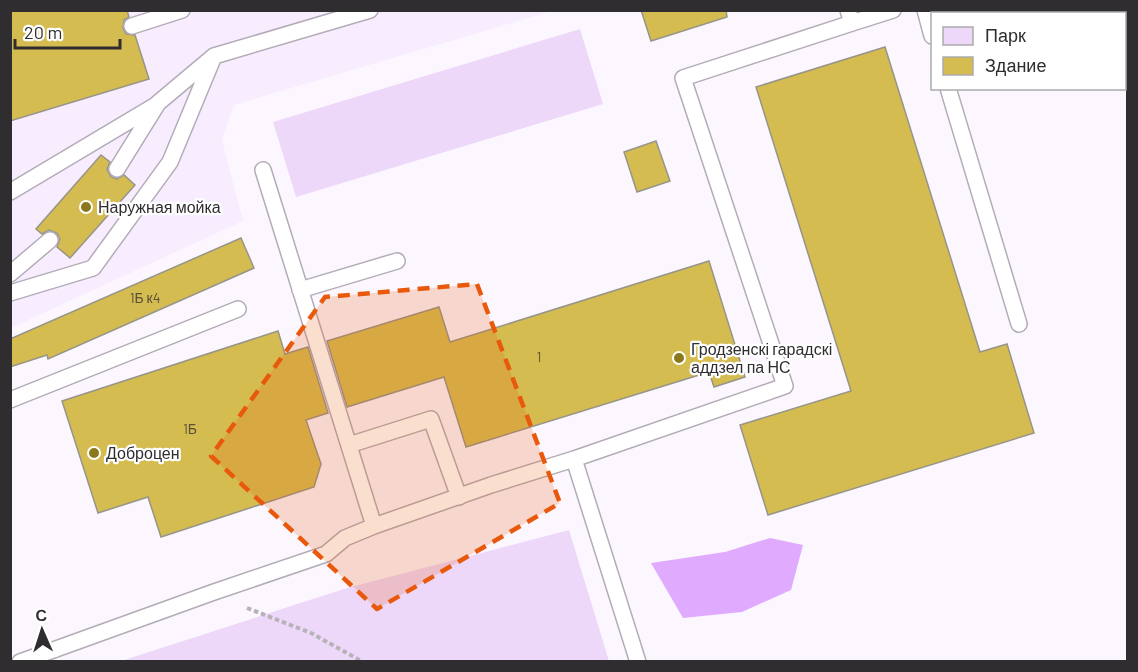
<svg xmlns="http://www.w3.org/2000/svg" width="1138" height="672" font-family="Barlow,sans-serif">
	<rect width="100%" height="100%" fill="#fcf7fe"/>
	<!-- built -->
	<path fill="#f8edff" d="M11,11H552L234,105L222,140L243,221L11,328Z"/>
	<!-- green -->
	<path fill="#edd8fa" d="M580,29L603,104L296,197L273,122Z
		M569,530L609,661H121L347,588Z"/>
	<!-- forest -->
	<path fill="#e0aaff" d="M770,538L803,545L791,590L742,612L683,618L651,563L725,552Z"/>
	<!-- building -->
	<path fill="#d5bc50" stroke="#979489" stroke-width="1.5" d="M10,10H127L129,17L124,20L123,28L126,34L135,35L149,79L10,121Z
		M641,10H726L727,17L651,41Z
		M885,47L980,352L1007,344L1034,433L768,515L740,425L851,391L756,87Z
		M656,141L670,181L637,192L624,152Z
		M101,155L110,162L107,169L111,177L117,179L124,175L135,185L70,258L57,247L60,239L57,233L49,230L42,234L36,229Z
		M241,238L254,268L48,359L47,355L10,367V339Z
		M709,261L745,377L714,387L709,372L466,447L444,377L347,407L327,341L439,307L450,342Z
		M278,331L285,354L308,347L328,413L306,420L321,464L314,487L161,537L148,497L98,513L62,401Z"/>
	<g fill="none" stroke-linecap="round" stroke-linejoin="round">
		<defs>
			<path id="lane" d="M925,10L932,36
				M852,23L893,10
				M132,26L182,10
				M948,88L1019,324
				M117,169L158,103L214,56L370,10
				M263,170L374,526
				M10,192L156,105
				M10,274L50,240
				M300,290L397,261
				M10,293L93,268L170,162L214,56
				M10,400L238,309
				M349,445L431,419L459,497
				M20,662L214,592L326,554L345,538L374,526L491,485L574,459
				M638,662L574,459L785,386L683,78L852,23L848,10"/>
		</defs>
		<!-- lane casing -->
		<use href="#lane" stroke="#b3acb7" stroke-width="18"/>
		<!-- path -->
		<path stroke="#b6b2b8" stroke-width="4" stroke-dasharray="4.5 3" stroke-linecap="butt" d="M247,608L311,633L363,662"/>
		<!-- lane -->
		<use href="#lane" stroke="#fff" stroke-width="15"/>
		<defs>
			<path id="rail" d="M1120,10L1121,14
				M1124,42L1128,64"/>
		</defs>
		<!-- rail casing -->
		<use href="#rail" stroke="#6d6a6f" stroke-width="7"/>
		<!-- rail -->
		<use href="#rail" stroke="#fff" stroke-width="4.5" stroke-dasharray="14" stroke-linecap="butt"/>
	</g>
	<!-- marked area -->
	<path fill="#e8590c" fill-opacity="0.2" stroke="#e8590c" stroke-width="4.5" stroke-dasharray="12 8" stroke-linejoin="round" d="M477,284L560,503L377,609L211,456L325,297Z"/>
	<!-- markers -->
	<g fill="#8b771c" stroke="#fff" stroke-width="2">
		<circle cx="86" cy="207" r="6"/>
		<circle cx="679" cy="358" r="6"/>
		<circle cx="94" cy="453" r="6"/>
	</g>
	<g text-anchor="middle" stroke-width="4.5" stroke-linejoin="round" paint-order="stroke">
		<!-- number labels -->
		<g font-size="14" fill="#595139">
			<text x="145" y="303">1Б к4</text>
			<text x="539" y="362">1</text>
			<text x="190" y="434">1Б</text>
		</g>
		<!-- poi labels -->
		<g font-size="16" fill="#302d31" stroke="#fff" text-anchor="start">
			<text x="98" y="213">Наружная мойка</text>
			<text x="691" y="355">Гродзенскі гарадскі<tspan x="691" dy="18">аддзел па НС</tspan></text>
			<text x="106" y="459">Доброцен</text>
		</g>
	</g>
	<!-- border -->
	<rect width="1138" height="672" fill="none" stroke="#302d31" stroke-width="24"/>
	<!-- legend -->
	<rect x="931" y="12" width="195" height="78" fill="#ffffff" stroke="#acabad" stroke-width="1.5"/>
	<rect x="943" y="27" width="30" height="18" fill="#edd8fa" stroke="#acabad" stroke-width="1.5"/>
	<text x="985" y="42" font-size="18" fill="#302d31">Парк</text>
	<rect x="943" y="57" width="30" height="18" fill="#d5bc50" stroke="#acabad" stroke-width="1.5"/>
	<text x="985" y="72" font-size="18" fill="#302d31">Здание</text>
	<!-- north arrow -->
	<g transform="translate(42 630) rotate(357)" stroke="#ffffff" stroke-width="4.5" paint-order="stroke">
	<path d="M0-4.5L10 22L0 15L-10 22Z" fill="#302d31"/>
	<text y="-9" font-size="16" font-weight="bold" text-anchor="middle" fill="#302d31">С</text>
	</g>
	<!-- scale -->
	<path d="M15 39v9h105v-9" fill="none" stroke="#302d31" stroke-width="3"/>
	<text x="24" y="39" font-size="18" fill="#302d31" stroke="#ffffff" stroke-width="4.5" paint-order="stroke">20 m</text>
</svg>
